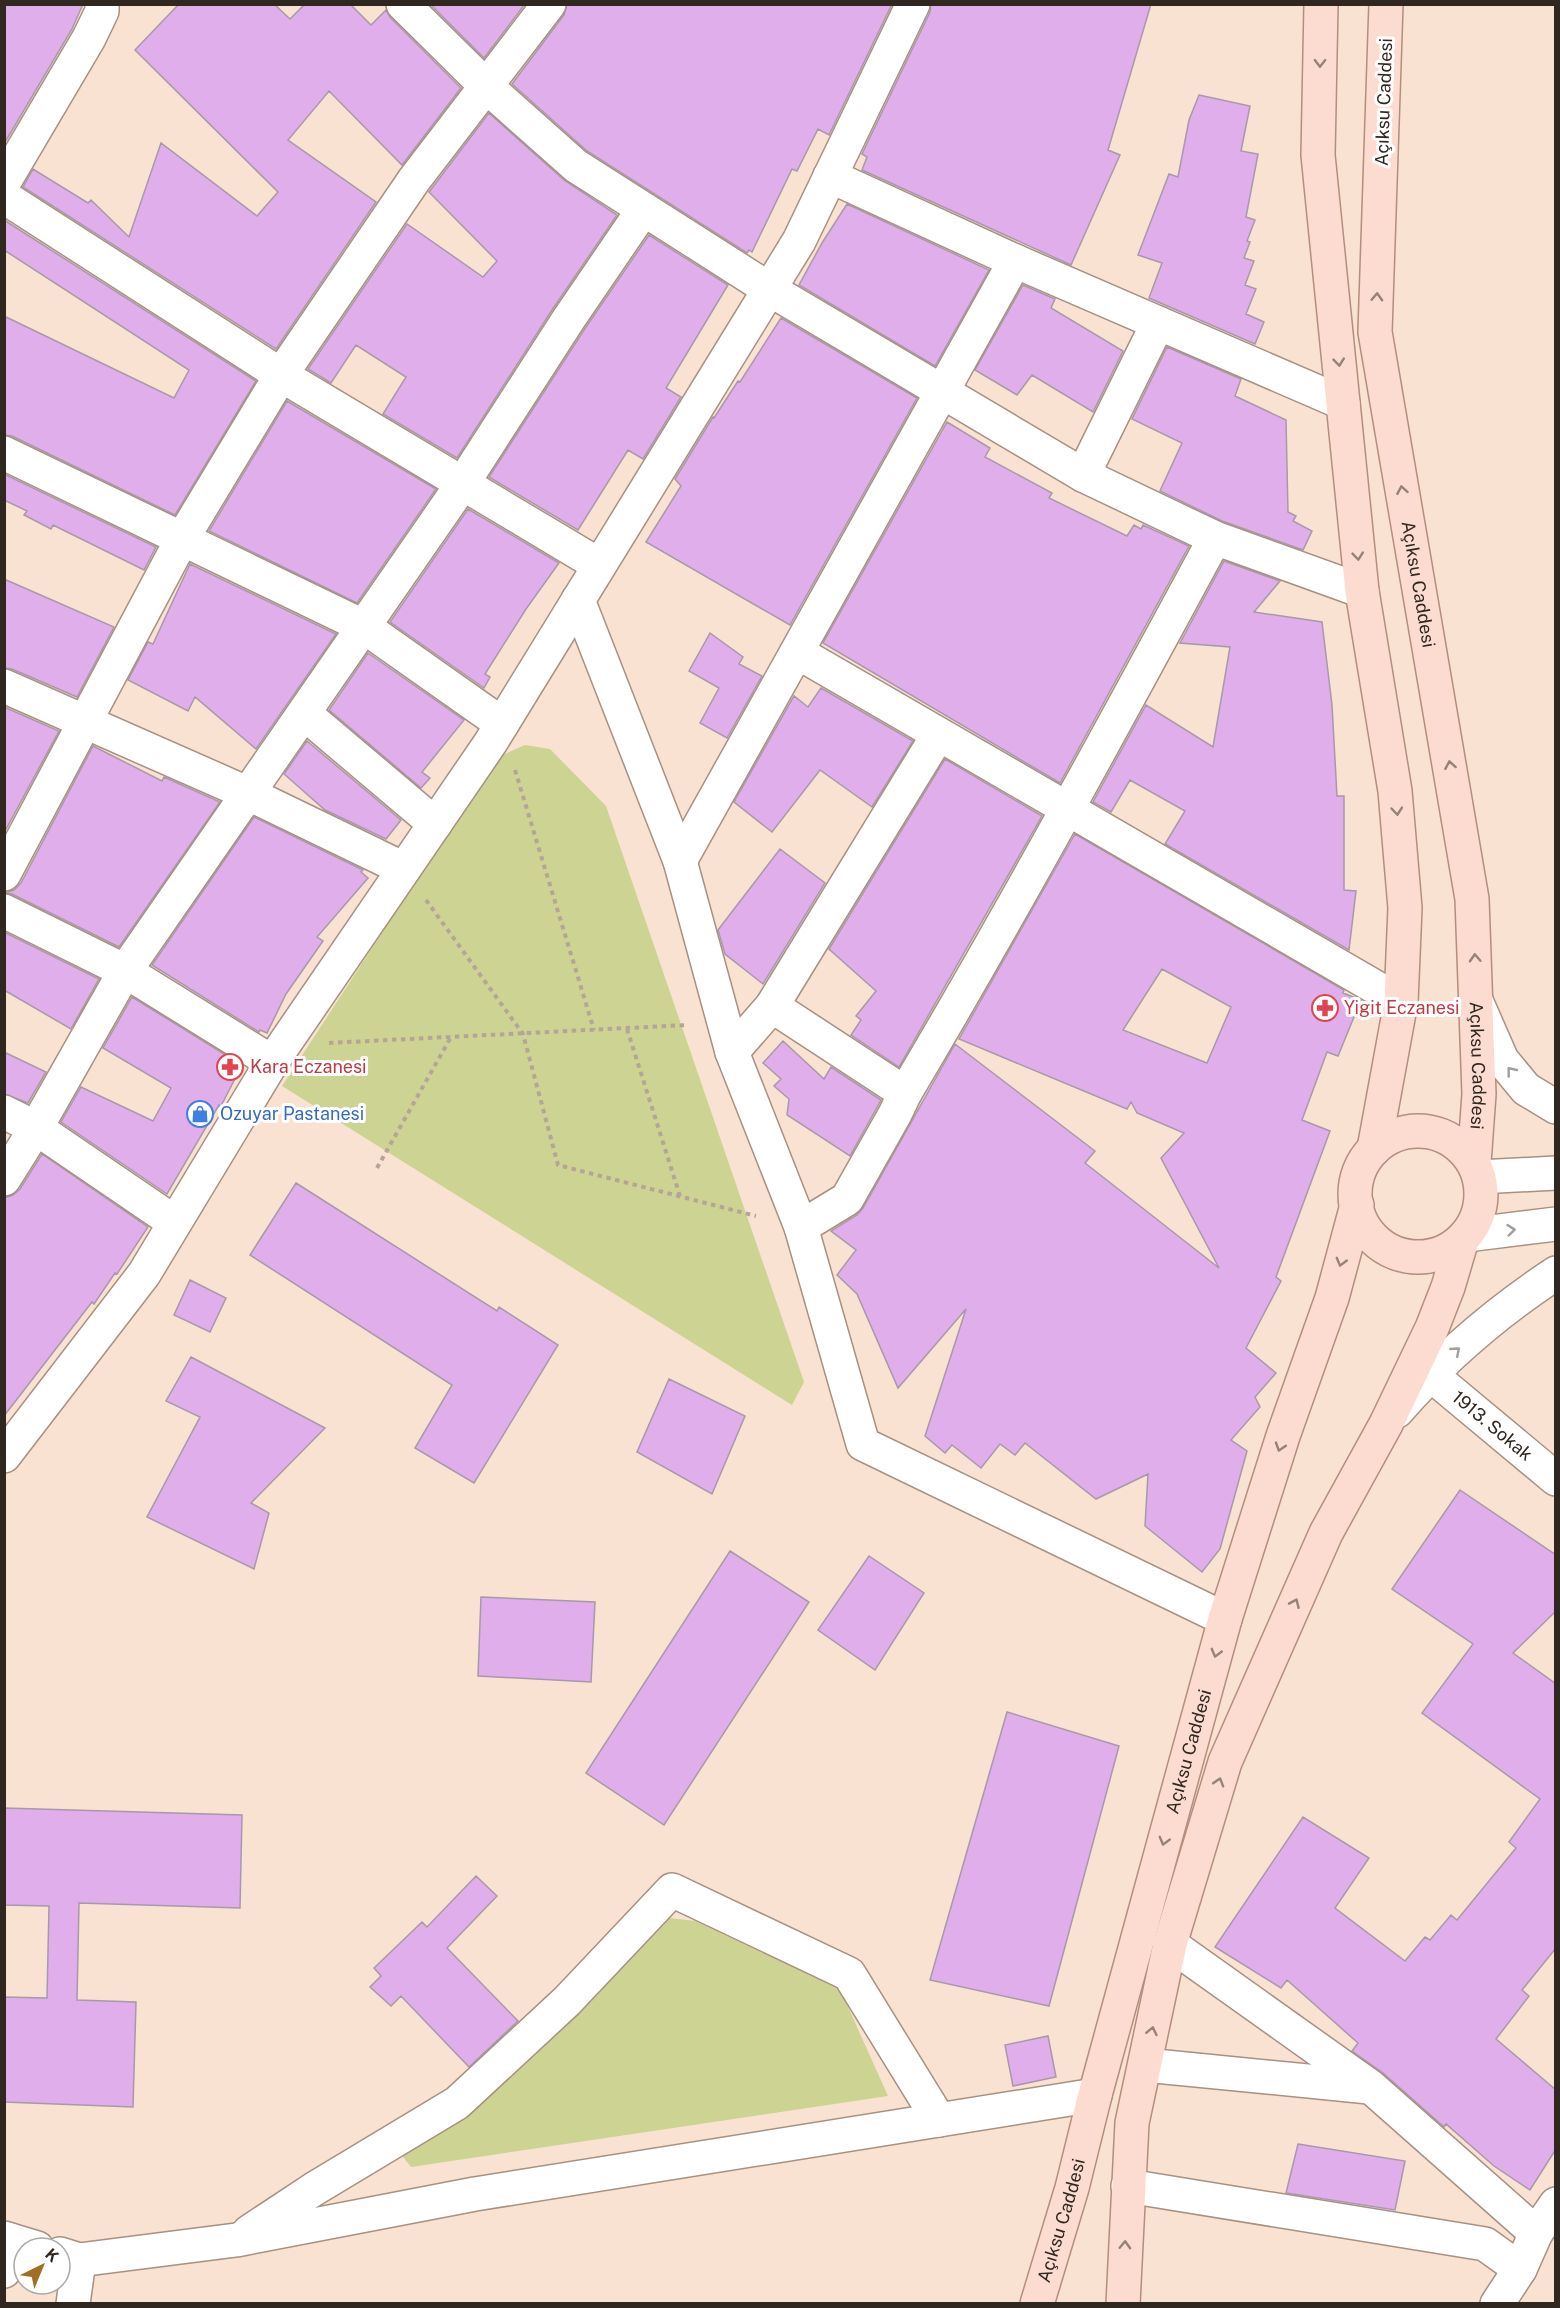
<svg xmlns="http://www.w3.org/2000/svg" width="1560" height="2308" font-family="'Public Sans',sans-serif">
	<rect width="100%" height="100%" fill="#f9e2d1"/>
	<!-- green -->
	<path fill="#ccd393" d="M525,745L550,749L606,806L804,1382L792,1405L282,1086L496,758Z
		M661,1917L695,1921L840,1989L888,2096L411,2167L397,2149Z"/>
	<!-- building -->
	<path fill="#e0aeea" stroke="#a898ab" stroke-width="1.5" fill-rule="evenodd" d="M4,4H83L72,29L4,144Z
		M179,4H274L290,19L305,4H350L371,25L386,10L390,17L461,88L402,165L329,91L288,140L376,202L276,349L23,187L33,169L88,203L91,200L129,237L161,143L257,216L278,192L135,50Z
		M430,4H525L484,58Z
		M567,4H892L829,135L818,129L797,171L792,169L752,252L749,250L747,253L587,151L512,84L564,15Z
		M931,4H1151L1108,150L1120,155L1071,265L862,170L867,157L862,154L930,12Z
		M1199,95L1250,106L1241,151L1258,154L1246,217L1255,220L1247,241L1250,242L1244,258L1254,261L1245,285L1256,289L1246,314L1264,322L1255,344L1149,298L1162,263L1138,255L1169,174L1178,177L1189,120Z
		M489,113L564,180L617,215L552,310L457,458L383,414L406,377L356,345L331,383L308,369L407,224L483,277L497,261L429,192Z
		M847,204L989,270L935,366L799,285L822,243Z
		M4,220L256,381L175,515L12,436L4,435V316L174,398L189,370L4,250Z
		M649,235L728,285L666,388L681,397L643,459L628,450L578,530L489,477L584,330Z
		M1023,285L1055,299L1051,308L1123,351L1093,412L1032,375L1017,395L975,370Z
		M781,318L917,398L790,625L646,542L681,486L675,479L713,417L714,418L738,381L740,382Z
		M1167,347L1241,379L1235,396L1286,420L1288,512L1296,516L1293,521L1312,531L1303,550L1222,521L1160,491L1182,443L1132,419Z
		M287,401L436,489L357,603L209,531Z
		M947,422L990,448L985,457L1052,493L1049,498L1127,536L1134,525L1141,529L1143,525L1189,546L1060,783L823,643Z
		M4,474L156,547L144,570L53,525L51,529L24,515L27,511L4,500Z
		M468,509L559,563L526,609L485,674L490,677L484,688L390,622Z
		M1224,561L1280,581L1254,612L1322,622L1332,705L1337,796H1344V890L1356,891L1349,950L1165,844L1185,811L1130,780L1111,812L1093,802L1146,705L1213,747L1230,647L1180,643Z
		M190,564L336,634L256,749L195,697L188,711L128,680L148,642L153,644Z
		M4,579L114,627L77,697L12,669L4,668Z
		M710,633L743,657L739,664L762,676L727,738L700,723L719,688L689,671Z
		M368,653L464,720L422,772L430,778L421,788L329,710Z
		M821,688L913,741L872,807L820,770L772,832L734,802L794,696L808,707Z
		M4,707L59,731L4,833Z
		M307,741L401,820L386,839L325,810L284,774Z
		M93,746L162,781L164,777L220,802L119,947L12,894L5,893L14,890L21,883Z
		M945,759L1042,816L899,1067L851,1035L861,1020L856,1016L876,991L829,949Z
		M254,817L363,870L361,872L368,878L317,937L323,941L286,994L267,1033L260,1030L259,1032L152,965Z
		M1075,834L1344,990L1343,993L1361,1000L1338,1056L1327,1052L1302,1120L1330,1131L1276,1277L1281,1281L1246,1348L1276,1373L1255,1397L1260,1407L1231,1440L1247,1451L1220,1549L1202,1572L1145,1526L1148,1474L1096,1499L1025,1443L1015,1455L1000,1444L981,1468L952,1445L945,1453L925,1436L966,1309L898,1388L857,1294L837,1275L856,1250L831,1231L857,1215L863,1208L955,1044L1095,1151L1085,1163L1219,1268L1161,1158L1184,1133L1137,1113L1131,1102L1127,1109L959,1039ZM1162,969L1231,1007L1207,1063L1123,1030Z
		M780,849L825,883L763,984L725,954L718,930Z
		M4,932L99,979L71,1029L4,990Z
		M132,997L242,1065L221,1106L219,1105L167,1194L61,1122L81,1087L153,1121L171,1088L103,1048Z
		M783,1041L824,1079L831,1067L881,1100L850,1156L787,1115L789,1099L774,1086L781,1079L763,1063Z
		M4,1052L46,1072L28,1103L4,1094Z
		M42,1154L148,1227L117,1274L115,1273L94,1304L92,1302L4,1416V1198L13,1195L20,1189Z
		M296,1183L497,1311L499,1307L558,1345L474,1483L415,1448L452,1385L250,1255Z
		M190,1280L226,1298L210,1332L174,1315Z
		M191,1357L325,1428L251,1503L269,1513L254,1569L147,1517L200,1417L166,1401Z
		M669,1379L745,1416L712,1494L637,1452Z
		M1460,1490L1556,1555V1611L1513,1653L1556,1684V1948L1522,1990L1529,1996L1496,2039L1556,2090V2149L1530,2190L1494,2166L1446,2124L1444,2127L1383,2073L1352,2051L1358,2043L1287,1980L1281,1988L1215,1947L1303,1817L1369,1858L1335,1908L1405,1961L1425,1937L1430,1940L1451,1915L1457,1920L1516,1848L1509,1842L1540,1799L1422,1713L1473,1644L1392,1589Z
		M730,1551L809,1602L664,1825L586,1773Z
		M869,1556L924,1593L875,1670L818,1630Z
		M481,1597L595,1602L591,1682L478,1676Z
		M1007,1712L1119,1746L1049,2006L930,1980Z
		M4,1808L242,1815L240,1908L79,1903L77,2000L136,2002L133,2107L4,2102V1997L47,1998L49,1906L4,1905Z
		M476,1876L497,1896L447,1948L518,2021L469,2067L401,1996L391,2006L370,1987L381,1976L374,1968L422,1922L427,1927Z
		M1048,2036L1056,2077L1013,2086L1005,2045Z
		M1298,2144L1405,2161L1395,2210L1286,2193Z"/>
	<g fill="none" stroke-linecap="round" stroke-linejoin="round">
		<defs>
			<g id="minor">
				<path d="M403,4L486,86L576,166L769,289L1083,475L1215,538L1362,591"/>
				<path d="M830,176L1015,261L1343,403"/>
				<path d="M4,182L89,38L102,11V4"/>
				<path d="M4,197L281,375L599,565"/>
				<path d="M4,453L363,626L502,724"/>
				<path d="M1083,475L1158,323"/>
				<path d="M578,600L680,861L732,1052L801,1227L863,1444L1225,1619"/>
				<path d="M797,652L1401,1002"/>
				<path d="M4,686L249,794L404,869"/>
				<path d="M305,714L435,824"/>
				<path d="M680,861L1015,261"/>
				<path d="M4,874L182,539L281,375L414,180L549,4"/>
				<path d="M4,911L125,971L272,1062"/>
				<path d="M1477,1003L1502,1060L1526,1089L1556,1107"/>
				<path d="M772,1006L905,1093"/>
				<path d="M732,1052L772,1006L938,735"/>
				<path d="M4,1112L36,1128L174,1222"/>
				<path d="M1479,1177L1556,1173"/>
				<path d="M4,1179L36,1128L125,971L463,483L568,320L643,210"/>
				<path d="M801,1227L847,1199L895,1114L905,1093C1013,911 1114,725 1215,538"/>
				<path d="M1467,1235L1556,1224"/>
				<path id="s1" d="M1430,1374L1556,1479"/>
				<path d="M1397,1411C1443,1358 1497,1312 1556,1273"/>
				<path d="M4,1456L144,1274L272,1062L491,742L799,241L913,4"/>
				<path d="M1170,1944L1371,2087L1536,2233"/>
				<path d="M1145,2065L1369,2087"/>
				<path d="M1128,2186L1485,2244L1520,2269"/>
				<path d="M249,2232L314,2189L457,2103L567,2001L672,1890L849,1974L939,2120"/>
				<path d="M4,2238L37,2248"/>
				<path d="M60,2254L79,2260L236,2240L475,2194L1095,2095"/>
				<path d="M4,2271L10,2240"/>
				<path d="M73,2304L79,2260"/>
				<path d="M1497,2304L1520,2269L1536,2233L1556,2204"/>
			</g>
			<g id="major">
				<path d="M1321,4L1318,155L1362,591L1395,791L1405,908L1401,1002L1374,1149"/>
				<path id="s2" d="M1386,4L1375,332L1472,899L1479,1094L1474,1163"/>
				<circle cx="1418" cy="1194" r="63"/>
				<path id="s3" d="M1037,2304L1072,2188L1095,2095L1225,1619L1283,1436L1332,1298L1357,1205"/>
				<path d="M1123,2304L1132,2123L1170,1944L1225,1762L1326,1533L1386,1424L1432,1328L1448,1287L1461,1243"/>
			</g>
		</defs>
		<!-- minor casing -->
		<use href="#minor" stroke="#a69182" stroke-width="36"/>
		<!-- major casing -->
		<use href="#major" stroke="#b38e7e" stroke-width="36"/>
		<!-- path -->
		<path stroke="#b6a497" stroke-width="4" stroke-dasharray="4.5 4.5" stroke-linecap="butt" d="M515,770L594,1030
			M426,900L523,1034L558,1165L756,1216
			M627,1029L680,1196
			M329,1043L687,1025
			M377,1168L451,1037"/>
		<!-- minor -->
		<use href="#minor" stroke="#fff" stroke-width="33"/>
		<!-- major -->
		<use href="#major" stroke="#fcdcd0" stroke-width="33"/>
	</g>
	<!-- one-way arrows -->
	<defs><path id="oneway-chevron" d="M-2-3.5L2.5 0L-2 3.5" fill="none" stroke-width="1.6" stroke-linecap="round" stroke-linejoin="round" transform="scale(1.5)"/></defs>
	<g stroke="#968278">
		<use href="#oneway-chevron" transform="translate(1320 63) rotate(91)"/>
		<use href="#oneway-chevron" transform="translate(1377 297) rotate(-88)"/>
		<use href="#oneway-chevron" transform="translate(1339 362) rotate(84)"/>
		<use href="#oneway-chevron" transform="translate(1402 490) rotate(-100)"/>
		<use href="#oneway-chevron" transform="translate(1358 556) rotate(84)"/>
		<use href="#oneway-chevron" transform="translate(1450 765) rotate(-100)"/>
		<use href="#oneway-chevron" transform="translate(1397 811) rotate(85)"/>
		<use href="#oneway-chevron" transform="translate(1475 958) rotate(-93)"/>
		<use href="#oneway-chevron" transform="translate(1341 1262) rotate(105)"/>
		<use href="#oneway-chevron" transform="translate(1280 1447) rotate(108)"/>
		<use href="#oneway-chevron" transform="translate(1295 1603) rotate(-66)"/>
		<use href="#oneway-chevron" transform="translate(1216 1653) rotate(105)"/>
		<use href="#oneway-chevron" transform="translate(1219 1782) rotate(-73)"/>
		<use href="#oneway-chevron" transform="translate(1164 1841) rotate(105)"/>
		<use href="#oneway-chevron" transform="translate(1152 2031) rotate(-78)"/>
		<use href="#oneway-chevron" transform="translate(1125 2245) rotate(-88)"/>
	</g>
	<g stroke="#a19e9b">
		<use href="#oneway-chevron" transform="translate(1511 1071) rotate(-129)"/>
		<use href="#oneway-chevron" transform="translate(1511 1230) rotate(-6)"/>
		<use href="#oneway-chevron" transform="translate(1456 1351) rotate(-41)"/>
	</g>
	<!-- icons -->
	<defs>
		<symbol id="pharmacy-ring" viewBox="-11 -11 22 22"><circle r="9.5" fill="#fff" stroke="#e0444e" stroke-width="1.5"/><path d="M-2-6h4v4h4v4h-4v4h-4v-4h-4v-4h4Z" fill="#e0444e"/></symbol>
		<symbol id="shop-ring" viewBox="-11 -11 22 22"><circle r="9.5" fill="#fff" stroke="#3f7fe0" stroke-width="1.5"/><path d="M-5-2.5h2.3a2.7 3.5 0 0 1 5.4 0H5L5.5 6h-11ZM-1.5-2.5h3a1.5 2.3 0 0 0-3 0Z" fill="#3f7fe0"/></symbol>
	</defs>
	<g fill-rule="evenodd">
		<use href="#pharmacy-ring" x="1310" y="993" width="30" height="30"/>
		<use href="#pharmacy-ring" x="215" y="1052" width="30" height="30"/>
		<use href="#shop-ring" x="185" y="1099" width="30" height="30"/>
	</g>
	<g text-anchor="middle" stroke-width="6" stroke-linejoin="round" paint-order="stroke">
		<!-- street labels -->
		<g font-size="18" fill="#2f2720" stroke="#fff">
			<text transform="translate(1384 102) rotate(-88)" y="6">Açıksu Caddesi</text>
			<text dy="6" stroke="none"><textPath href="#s2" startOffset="584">Açıksu Caddesi</textPath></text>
			<text dy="6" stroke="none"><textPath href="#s2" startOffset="1070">Açıksu Caddesi</textPath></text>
			<text dy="6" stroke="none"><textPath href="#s1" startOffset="81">1913. Sokak</textPath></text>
			<text dy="6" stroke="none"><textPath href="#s3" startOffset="573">Açıksu Caddesi</textPath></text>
			<text dy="6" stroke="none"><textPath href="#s3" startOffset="87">Açıksu Caddesi</textPath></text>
		</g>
		<!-- health labels -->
		<g font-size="18" fill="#be3a42" stroke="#fff" text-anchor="start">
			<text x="1344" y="1014">Yigit Eczanesi</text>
			<text x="250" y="1073">Kara Eczanesi</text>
		</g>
		<!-- shop labels -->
		<g font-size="18" fill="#366cbe" stroke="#fff" text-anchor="start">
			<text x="220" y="1120">Ozuyar Pastanesi</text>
		</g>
	</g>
	<!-- border -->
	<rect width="1560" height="2308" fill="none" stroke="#2f2720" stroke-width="12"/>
	<!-- north arrow -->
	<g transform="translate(42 2266) rotate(43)"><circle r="28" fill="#ffffff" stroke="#aca9a6" stroke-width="1.5"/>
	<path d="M0-4.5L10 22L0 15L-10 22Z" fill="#a06f23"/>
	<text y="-9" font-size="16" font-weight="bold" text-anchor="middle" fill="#2f2720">K</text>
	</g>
</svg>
